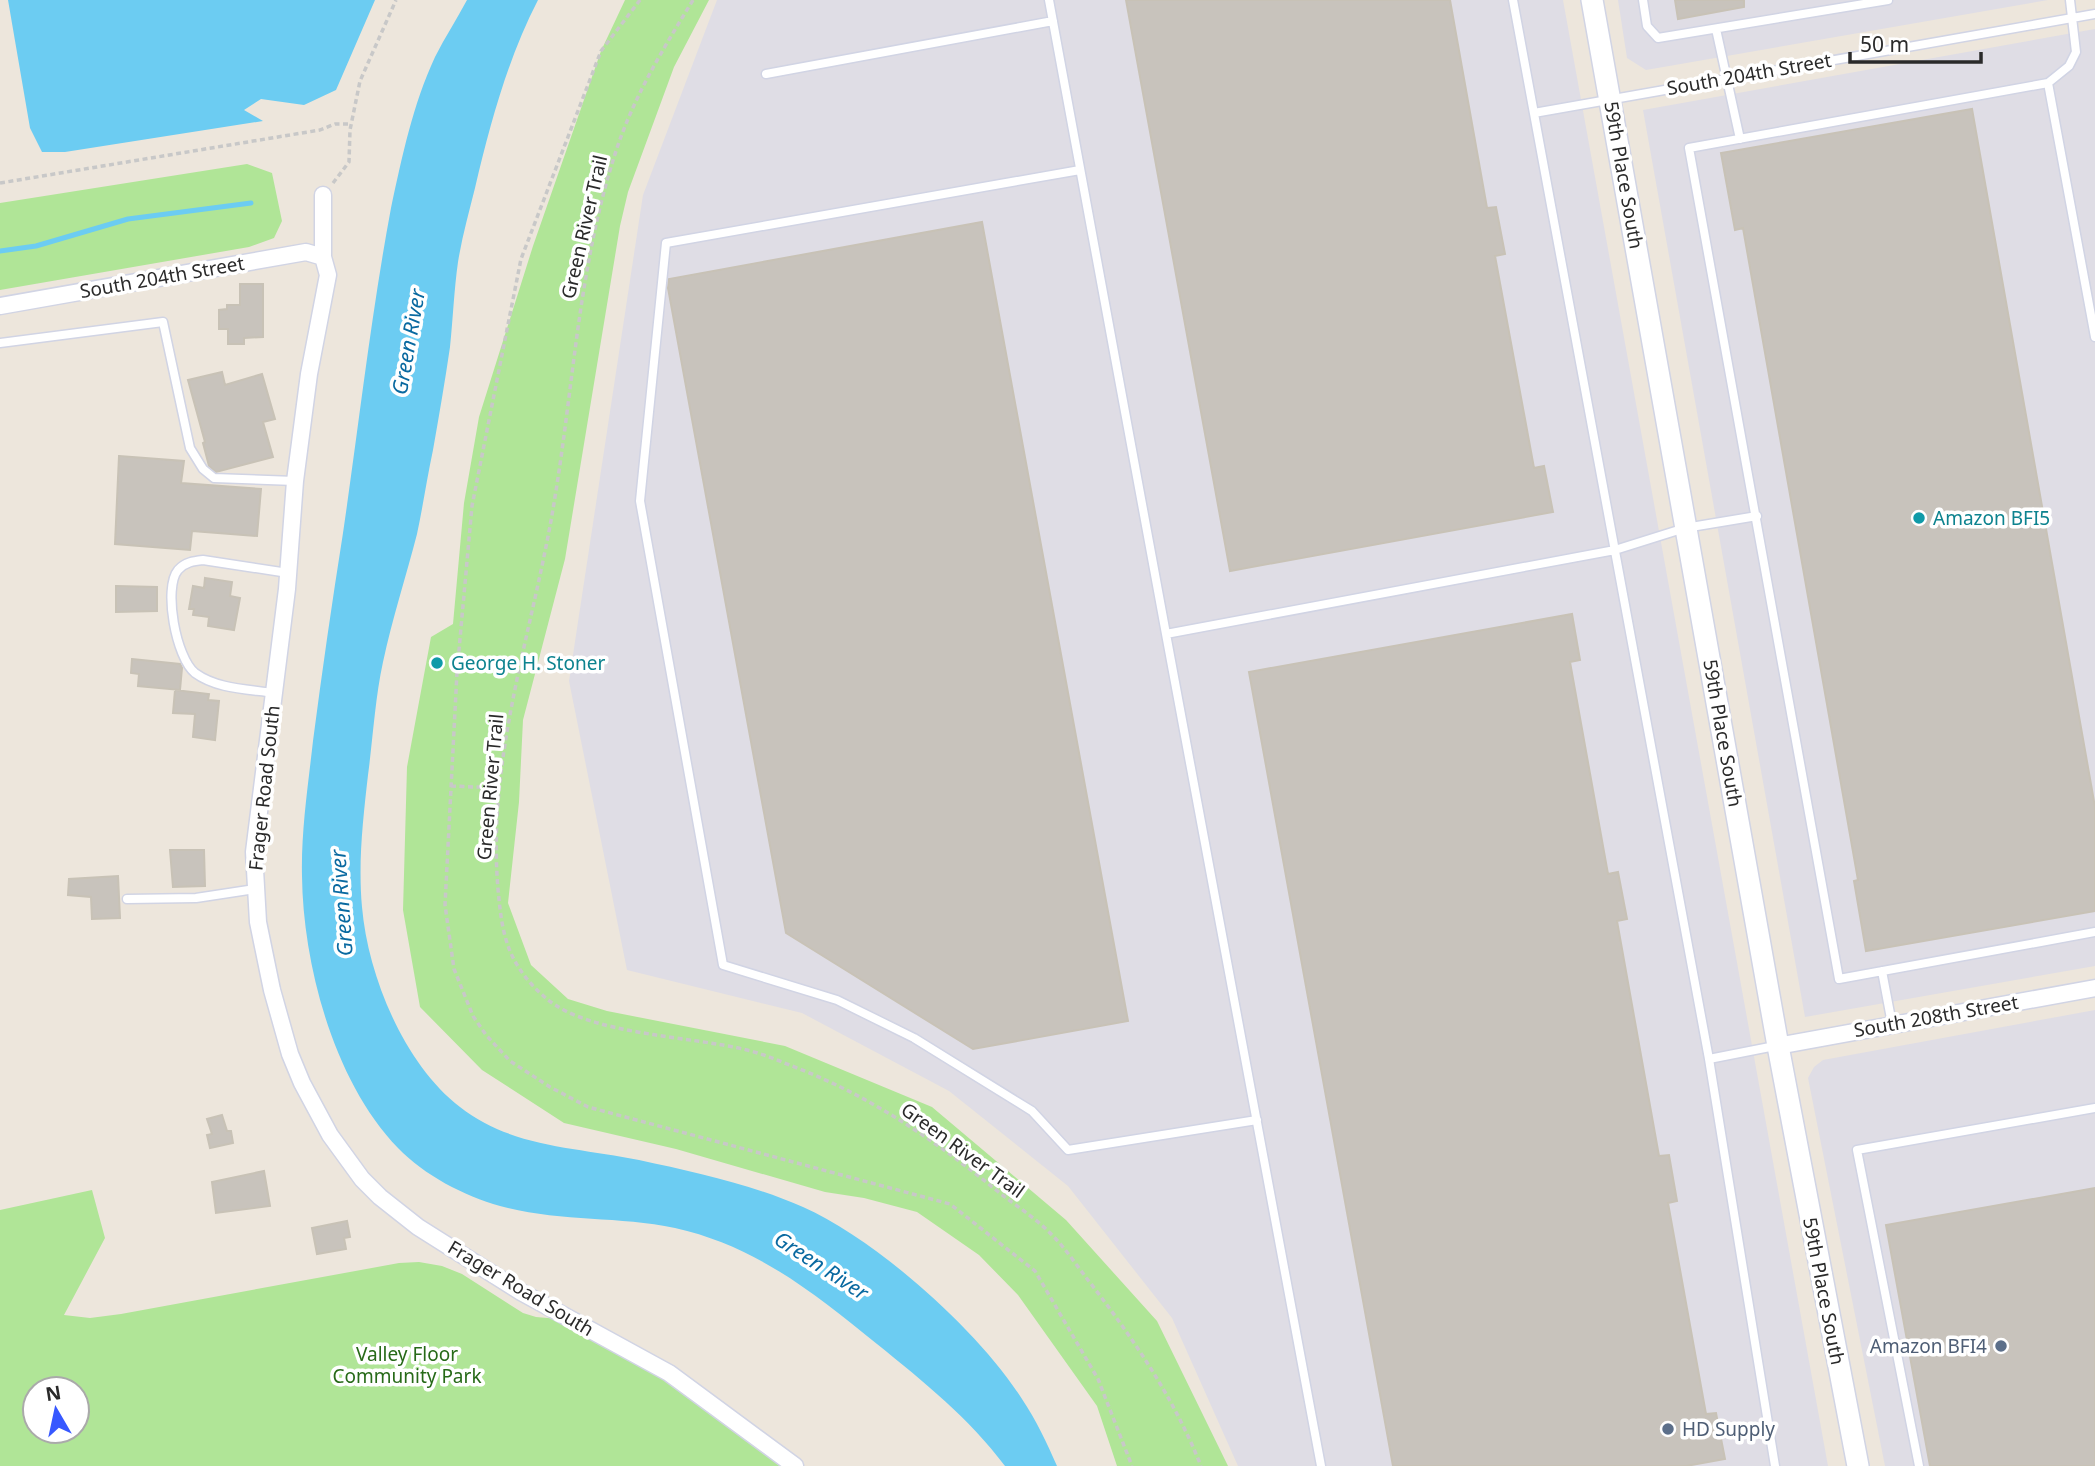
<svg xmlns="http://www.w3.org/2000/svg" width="2095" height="1466" font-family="'Noto Sans',sans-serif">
	<rect width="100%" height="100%" fill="#ede6dc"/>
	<!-- industrial -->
	<path fill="#dfdde5" d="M717,0H1563L1828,1466H1238L1172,1318L1068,1186L949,1091L802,1013L627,970L569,681L643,195Z
		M1618,0H2048L1646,70L1627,58Z
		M2095,29V966L1805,1017L1643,110Z
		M2095,1010V1466H1885L1808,1078L1814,1067L1823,1060Z"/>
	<!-- green -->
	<path fill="#b0e597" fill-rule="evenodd" d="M625,0H709L674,67L628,192L620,226L565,559L523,720L519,802L508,903L531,965L568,999L607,1011L785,1046L932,1107L1066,1220L1157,1321L1228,1466H1117L1097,1406L1018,1295L979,1255L917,1212L864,1198L825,1192L676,1149L564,1123L482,1070L420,1007L403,910L407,767L431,637L453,624L464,503L479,417L533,246L601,51Z
		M247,164L272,173L282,221L274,238L249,247L0,290V203Z
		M92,1190L105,1238L64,1315L90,1318L121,1314L399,1263L419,1262L442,1266L462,1274L523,1313L536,1317L559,1319L658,1373L790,1466H0V1210ZM35,1389H77V1431H35Z"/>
	<!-- water -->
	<path fill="#6cccf2" d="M8,0H375L336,90L304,105L261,99L244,110L263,121L65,152H42L30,128Z
		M467,0H538C508,58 490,124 475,188C469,212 462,237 458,262C454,290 453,319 450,347C445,381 439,416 433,450C427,478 423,506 417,534C406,577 392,619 383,662C375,699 373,738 368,775C363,819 358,863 362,907C368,976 404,1064 460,1107C512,1148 577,1147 639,1160C694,1172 751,1184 803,1207C877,1240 978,1330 1022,1399C1036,1420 1047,1443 1057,1466H1005C969,1418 924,1382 877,1344C814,1293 756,1246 675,1228C617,1216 557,1222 500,1206C464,1196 424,1175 398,1148C334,1082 303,965 302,876C301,831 308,786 313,741C322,672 332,602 343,533C359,424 371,315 391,208C402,157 413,104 435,57C445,37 457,19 467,0Z"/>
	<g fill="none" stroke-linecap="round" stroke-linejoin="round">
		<!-- stream -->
		<path stroke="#6cccf2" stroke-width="5" d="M0,251L36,246L128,219L251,203"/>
	</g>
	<!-- building -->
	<path fill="#c8c3bc" stroke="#c8c2b6" stroke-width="2" d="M1126,0H1450L1487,208L1496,207L1505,254L1495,256L1534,468L1544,466L1553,512L1230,571Z
		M1675,0H1744V7L1678,19Z
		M1972,109L2095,807V911L1866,951L1854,881L1858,880L1743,228L1735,230L1721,153Z
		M982,222L1128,1021L973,1049L786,933L668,288L669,279Z
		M240,284H263V337L244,338V344H228V329H219V310L227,309V305H240Z
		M222,372L225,385L262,374L275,419L263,422L273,457L216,472L209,466L203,443L205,442L188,380Z
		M119,456L184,461L181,483L261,489L257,536L192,531L190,550L115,544Z
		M205,578L232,582L230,596L240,598L234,630L208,626L209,617L193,615L194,609H189L193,586L204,588Z
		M116,586L157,587V611L116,612Z
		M1572,614L1580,660L1570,662L1608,874L1618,872L1627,919L1617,921L1659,1156L1669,1155L1677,1201L1668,1203L1706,1414L1716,1413L1725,1459L1686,1466H1393L1249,672Z
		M132,659L180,664L182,668L180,690L138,686L139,674L131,673Z
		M175,690L209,694L208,700L219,701L215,740L193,737L195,714L173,713Z
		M170,850H204L205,886L173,887Z
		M118,876L120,918L92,919L91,897L68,895L69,879Z
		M222,1115L227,1131H231L233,1143L210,1148L207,1135L212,1134L207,1119Z
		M264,1171L270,1206L216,1213L212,1182Z
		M2095,1188V1466H1930L1886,1225Z
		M347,1221L350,1237L344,1238L346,1249L317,1254L312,1228Z"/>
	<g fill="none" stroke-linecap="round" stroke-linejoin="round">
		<defs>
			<path id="service" d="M1049,0L1166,634
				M1513,0L1709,1059L1775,1466
				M1643,0L1647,26L1658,38L1888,0
				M1716,29L1740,139
				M766,74L1053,21
				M2048,83L2069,66L2076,52L2070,0
				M1534,113L2095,14
				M1080,170L666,243L640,501L723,965L837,1000L914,1038L1032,1111L1068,1150L1257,1120
				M2095,337L2048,83L1689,148L1839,979L2095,932
				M0,343L163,322L190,448L203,469L214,478L295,481
				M274,693C247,689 217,689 195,673C176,658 163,588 178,570C185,562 194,561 203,560L288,573
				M127,899L196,898L255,889
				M1882,971L1892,1024
				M1709,1059L1775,1046
				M1321,1466L1166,634L1615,550L1685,528L1757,516
				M1919,1466L1857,1150L2095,1108"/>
			<path id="minor" d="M323,195V257L328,275L309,374L295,481L287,589L254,852L258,922L272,990L290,1054L302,1083L330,1135L362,1179L380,1197L418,1227L521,1292L669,1373L795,1466
				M0,306L306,252L323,257
				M1778,1046L2095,988"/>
			<path id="tertiary" d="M1592,0L1778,1046L1858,1466"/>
		</defs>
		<!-- service casing -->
		<use href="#service" stroke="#d1d4e4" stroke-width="11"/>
		<!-- minor casing -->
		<use href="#minor" stroke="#d1d4e4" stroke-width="19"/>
		<!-- tertiary casing -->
		<use href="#tertiary" stroke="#d1d4e4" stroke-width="24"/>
		<!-- path -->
		<path stroke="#c8c8c8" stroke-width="3.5" stroke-dasharray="5 3.5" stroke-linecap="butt" d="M640,0L601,51L521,259L472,506L457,672L445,905L454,969L473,1016L486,1035L510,1061L550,1087L588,1107L950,1204L1035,1271L1098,1379L1132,1466
			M693,0C663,49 634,96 616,151C579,264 574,381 555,497C534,630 484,762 499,899C501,921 505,945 516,963C524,977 535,989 547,999C590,1035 691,1036 747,1050C763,1054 777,1060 792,1066C871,1096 936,1141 1001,1194C1018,1207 1038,1220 1053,1236C1066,1249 1077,1266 1088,1280C1133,1338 1174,1398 1201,1466
			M0,183L320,130L335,124H351
			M333,183L349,162L350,130L360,81L396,0
			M451,786L500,788"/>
		<!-- service -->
		<use href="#service" stroke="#fff" stroke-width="8"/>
		<!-- minor -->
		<use href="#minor" stroke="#fff" stroke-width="16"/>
		<!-- tertiary -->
		<use href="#tertiary" stroke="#fff" stroke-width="21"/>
	</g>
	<!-- markers -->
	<g fill="#0f9aa8" stroke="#fff" stroke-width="2.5">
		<circle cx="1919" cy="518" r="7"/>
		<circle cx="437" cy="663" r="7"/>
	</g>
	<g fill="#5c6f8a" stroke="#fff" stroke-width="2.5">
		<circle cx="2001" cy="1346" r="7"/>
		<circle cx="1668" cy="1429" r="7"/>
	</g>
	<g text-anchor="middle" stroke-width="7" stroke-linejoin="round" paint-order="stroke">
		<!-- street labels -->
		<g font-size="19" fill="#2a2a2a" stroke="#fff">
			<text transform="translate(1749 74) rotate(-10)" y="7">South 204th Street</text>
			<text transform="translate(1624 175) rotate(80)" y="7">59th Place South</text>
			<text transform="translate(584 227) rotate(-77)" y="7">Green River Trail</text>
			<text transform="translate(162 277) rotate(-10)" y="7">South 204th Street</text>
			<text transform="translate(1723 733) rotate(80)" y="7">59th Place South</text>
			<text transform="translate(490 787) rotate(-85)" y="7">Green River Trail</text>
			<text transform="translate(264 788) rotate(-84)" y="7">Frager Road South</text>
			<text transform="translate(1936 1016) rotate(-10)" y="7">South 208th Street</text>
			<text transform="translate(963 1150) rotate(36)" y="7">Green River Trail</text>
			<text transform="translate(521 1288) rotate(31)" y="7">Frager Road South</text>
			<text transform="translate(1824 1291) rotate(79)" y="7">59th Place South</text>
		</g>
		<!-- culture labels -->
		<g font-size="19" fill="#0d838f" stroke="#fff" text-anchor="start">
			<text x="1933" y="525">Amazon BFI5</text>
			<text x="451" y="670">George H. Stoner</text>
		</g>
		<!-- service labels -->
		<g font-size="19" fill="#4e5e75" stroke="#fff" text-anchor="end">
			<text x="1987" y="1353">Amazon BFI4</text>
			<text x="1682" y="1436" text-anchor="start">HD Supply</text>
		</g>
		<!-- park labels -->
		<g font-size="19" fill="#276a18" stroke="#fff">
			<text x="407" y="1361">Valley Floor<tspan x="407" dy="22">Community Park</tspan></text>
		</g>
		<!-- water labels -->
		<g font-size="21" font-style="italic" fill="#0969a0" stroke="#fff">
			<text transform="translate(409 342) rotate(-80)" y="7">Green River</text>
			<text transform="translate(342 903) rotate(-94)" y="7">Green River</text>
			<text transform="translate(821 1266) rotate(33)" y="7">Green River</text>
		</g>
	</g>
	<!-- north arrow -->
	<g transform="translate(56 1410) rotate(351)"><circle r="33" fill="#ffffff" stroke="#aaaaaa" stroke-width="2"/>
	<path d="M0-5L12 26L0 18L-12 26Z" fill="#3758ff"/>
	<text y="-10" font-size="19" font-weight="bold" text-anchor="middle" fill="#2a2a2a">N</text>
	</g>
	<!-- scale -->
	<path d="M1850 52v10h131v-10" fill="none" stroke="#2a2a2a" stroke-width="3.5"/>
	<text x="1860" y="52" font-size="21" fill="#2a2a2a" stroke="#ffffff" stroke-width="5" paint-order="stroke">50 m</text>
</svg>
